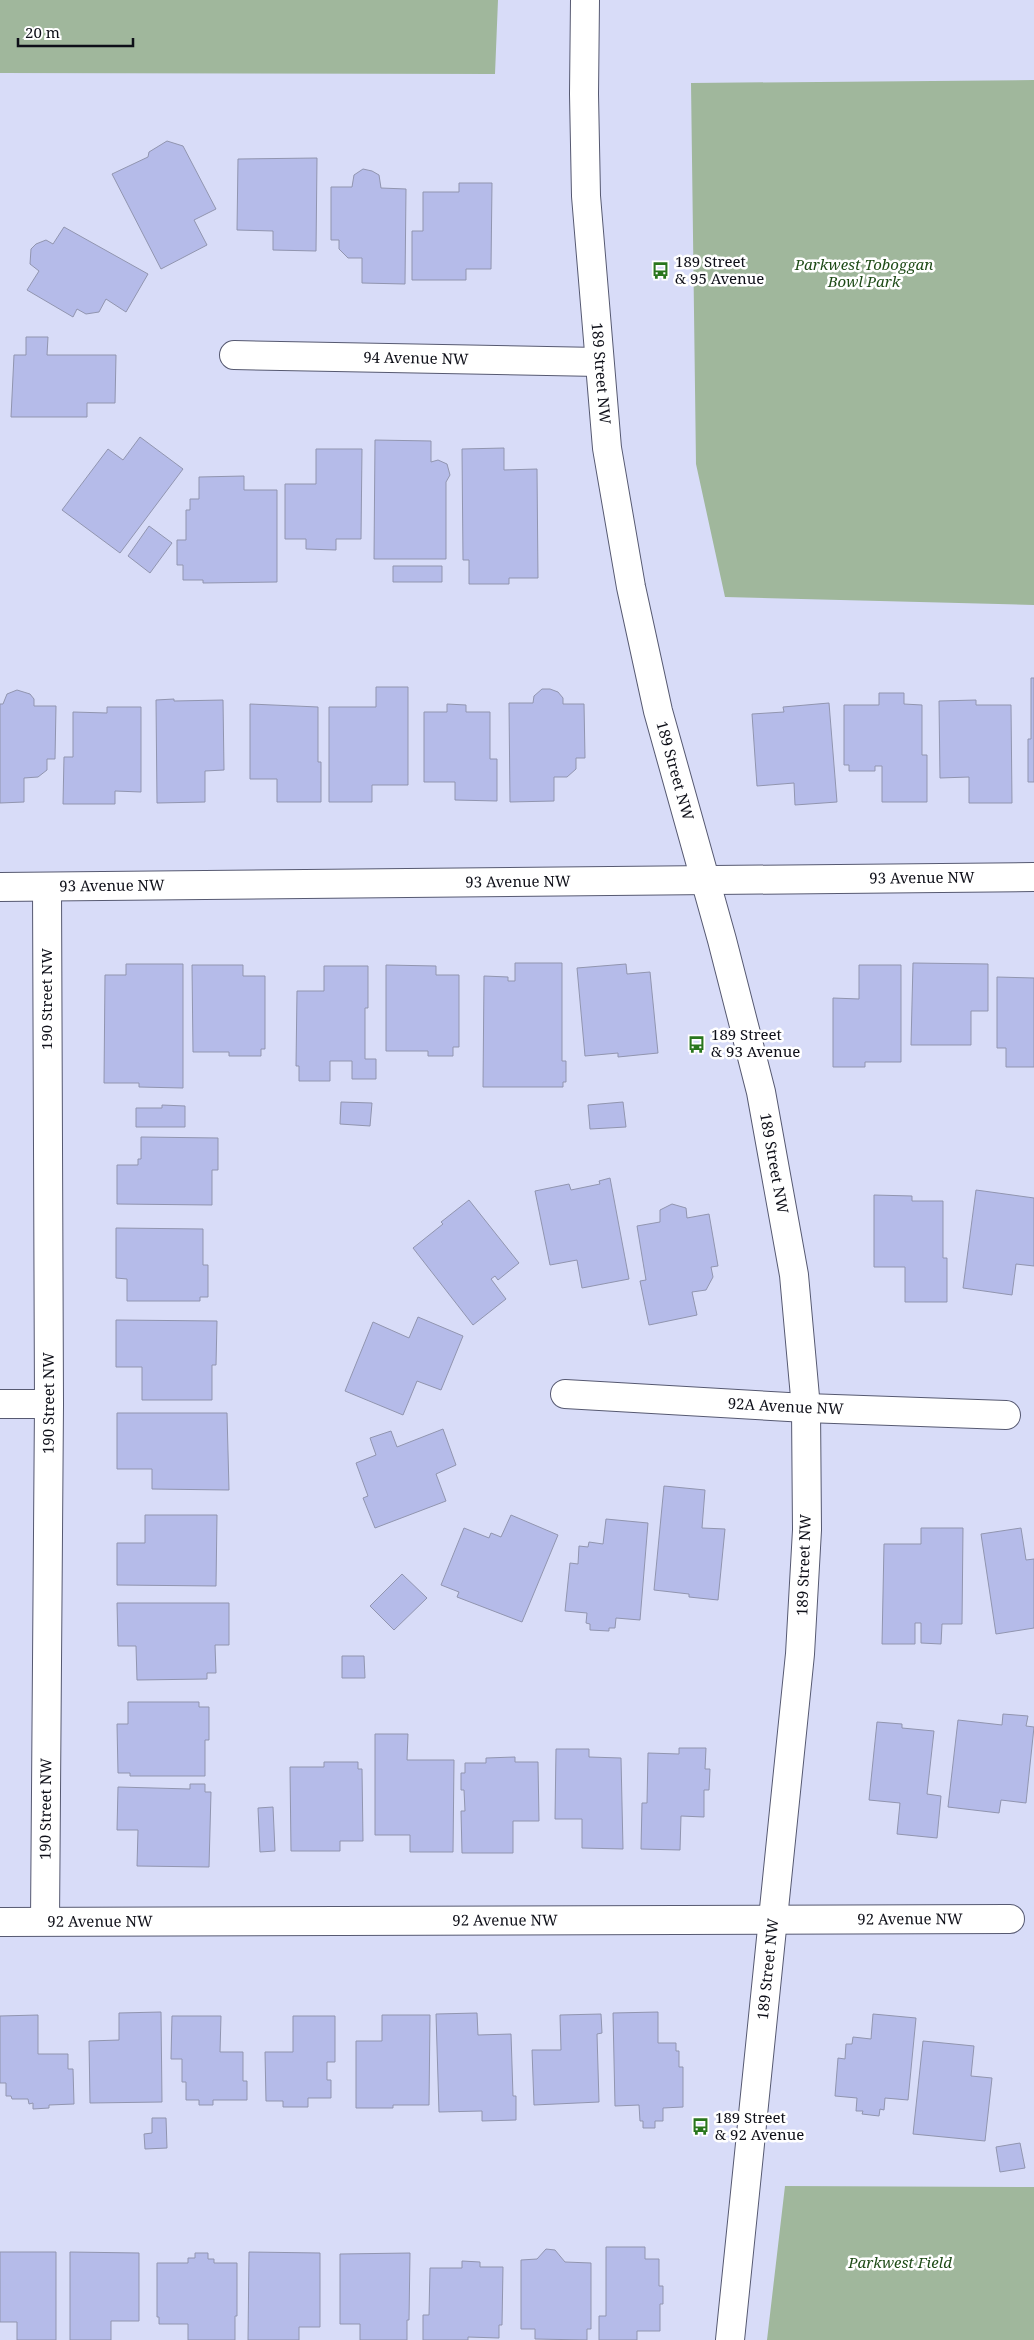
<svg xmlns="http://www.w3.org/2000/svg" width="1034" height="2340" font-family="'Noto Serif',serif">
	<rect width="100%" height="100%" fill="#d8dcf8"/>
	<!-- green -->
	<path fill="#a0b79c" d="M0,0H498L495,74L0,73Z
		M1034,80V605L725,597L696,464L691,83Z
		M785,2186L1034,2187V2340H767Z"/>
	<!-- building -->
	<path fill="#b5bbe9" stroke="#9195af" d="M167,141L183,146L216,209L194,220L207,245L161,269L112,174L148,157L149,152Z
		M317,158L316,251L273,250V231L237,230L238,159Z
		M363,169L372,171L379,175L381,188L406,189L405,284L362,283V258H348L339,249V240H331V187H352L354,175Z
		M459,183H492L491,269H466V280H412V231H423V192H459Z
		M64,227L148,274L126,312L106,299L99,312L86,314L77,309L73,317L27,290L39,271L30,264L31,249L36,244L46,240L53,244Z
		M26,337H48L47,355H116L115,403H87V417H11L14,355H26Z
		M140,437L183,469L120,553L62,510L108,449L123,460Z
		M375,440L431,441V462L438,460L447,464L450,475L446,482V559H374Z
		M504,448V470L537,469L538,578H509V584H469V560H463L462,449Z
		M316,449H362L361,539H336V550L306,549V539H285V484H316Z
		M244,476V490H277V582L203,583V580H183V565H177V540H186V510H190V499H199V477Z
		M149,526L172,543L150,573L128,556Z
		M393,566H442V582H393Z
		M1031,678H1034V782H1028V739H1031Z
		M376,687H408V785H372V802H329V707H376Z
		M542,689H550L558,692L563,698V704H584L585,758H576V769L567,777H554V801L510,802L509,703H533L534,696Z
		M17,690L30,694L34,699V706H56L55,759H47V770L38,777L24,778V802L0,803V704H3L7,694Z
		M879,693H904V704L922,705V755H927V802H882V766H875V771H849V765H844V705H879Z
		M174,699V701L223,700L224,770L205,771V802L157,803L156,700Z
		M976,700V705H1011L1012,803H969V777L940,778L939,701Z
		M829,703L837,802L795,805L794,783L757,786L752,714L784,712L783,707Z
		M250,704L318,707V762H321V802H277V779H250Z
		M447,704L466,705V712H490V759H497V801L455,800V782H424V712H447Z
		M107,707H141V792L115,791V804H63L64,757H73V712L107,713Z
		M515,963H562V1061H566V1082H563V1087H483L484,976L508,977V981H515Z
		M913,963L988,964V1011H971V1045H911Z
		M126,964H183V1088L139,1087V1083H104L105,975H126Z
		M626,964L627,974L650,972L658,1053L618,1057V1053L585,1056L577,968Z
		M192,965H243V976H265V1049H261V1056H229V1052H193Z
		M386,965L436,966V975H459V1047H453V1056H428V1051H386Z
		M859,965H901V1062H865V1067H833V998L859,999Z
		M324,966H368V1008H365V1059H376V1079H352V1061H330V1081H299V1066H296L297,991H324Z
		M997,977L1034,978V1067H1006V1048H997Z
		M341,1102L372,1103L370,1126L340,1124Z
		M623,1102L626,1127L590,1129L588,1105Z
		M162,1105L185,1106V1127H136V1108H162Z
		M141,1137L218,1138V1170H212V1205L117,1204V1165H138V1159H141Z
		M610,1178L629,1279L582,1288L577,1260L550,1265L535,1191L569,1184L571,1190L600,1184L599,1181Z
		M976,1190L1034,1198V1266L1016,1264L1012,1295L963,1288Z
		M874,1195L912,1196V1201H943V1258H947V1302H905V1267H874Z
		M469,1200L519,1263L498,1280L495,1276L491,1279L506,1299L473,1325L413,1248L443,1224L441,1222Z
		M672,1204L686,1208L687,1218L709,1214L718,1266L711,1267L713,1277L706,1290L692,1292L697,1315L649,1325L640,1281L646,1280L637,1226L660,1222V1210Z
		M116,1228L203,1229V1265H208V1297H200V1301H127V1279L116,1278Z
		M418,1317L463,1336L441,1390L417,1381L403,1415L345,1391L373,1322L409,1338Z
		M116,1320L217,1321L216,1365H212V1400H142V1367H116Z
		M117,1413H227L229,1490L152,1489V1469H117Z
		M443,1429L456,1465L436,1474L446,1501L375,1528L363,1498L368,1496L356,1463L376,1455L370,1438L391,1431L397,1447Z
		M664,1486L705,1490L702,1528L725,1529L718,1600L689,1597V1594L654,1590Z
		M145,1515H217L216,1586L117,1585V1543H145Z
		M511,1515L558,1535L522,1622L457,1597L459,1592L441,1585L464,1528L489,1538L491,1533L501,1537Z
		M606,1519L648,1523L640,1620L616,1618L615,1628H609V1631L590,1630V1624L586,1623L587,1613L565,1611L570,1563L578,1564L579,1546L588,1547L589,1542L603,1544Z
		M921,1528H963L962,1624H942L941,1644L921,1643V1623H915V1644H882L884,1544H921Z
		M1021,1528L1026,1560L1034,1559V1628L996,1634L981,1534Z
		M402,1574L427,1598L394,1630L370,1606Z
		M117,1603H229V1645H215L216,1673H207V1679L137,1680L136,1646H118Z
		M342,1656H364L365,1678H342Z
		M128,1702H199V1707H209V1740H205V1776H130V1773H118L117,1724H128Z
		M1003,1714L1028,1716L1026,1726L1034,1727L1026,1803L1001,1800L999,1813L948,1807L958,1720L1002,1725Z
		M877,1722L902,1724V1728L934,1731L927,1794L941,1796L937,1838L897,1834L900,1803L869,1800Z
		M375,1734H408L407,1760H454L453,1852H410V1835H375Z
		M679,1748H706L705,1769H710L709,1790H704V1817L681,1816L680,1850L641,1849L642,1803H647L648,1753L679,1754Z
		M556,1749H589V1757L621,1758L623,1849L582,1848V1819H555Z
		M515,1757V1762H538L539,1821H513V1853H462L461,1811H465L464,1790H461V1773H465V1763H486V1758Z
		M324,1762H358V1769H362L363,1841H340V1851H291L290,1767H324Z
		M190,1784H205V1792H211L209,1867L137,1866L138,1830H117L118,1787L190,1789Z
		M273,1807L275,1851L260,1852L258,1808Z
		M161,2012L162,2102L90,2103L89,2041L119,2040V2013Z
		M658,2012V2043H676V2051H679V2067H683V2107L663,2108V2121H655V2128H643V2121H640L639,2105L615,2106L613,2013Z
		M477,2013L478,2035L511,2034L513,2096H516V2120L482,2121V2111L439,2112L436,2014Z
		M601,2014L602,2033L597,2034L599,2102L534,2105L532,2050H561L560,2015Z
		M873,2014L916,2018L908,2100L885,2098L884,2110L880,2109L879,2116L862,2114L863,2111H856L857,2098L835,2096L838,2058L845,2059L846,2044H852L853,2037L871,2039Z
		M38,2015V2054H68V2069H73L74,2104L49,2105V2108L33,2109V2103L29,2104L28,2099H12L11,2096H6V2083H0V2016Z
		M382,2015H430L429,2105H393V2108H356V2041H382Z
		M172,2016H221L220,2052H243V2081H247V2100H213V2105H199V2100H186V2082H182V2059H171Z
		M293,2016H335V2062H327V2080H331V2098H308V2107H283V2101H266L265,2052H293Z
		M923,2041L974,2046L971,2076L992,2078L985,2141L913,2134Z
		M152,2118H166L167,2148L145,2149L144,2134L152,2133Z
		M1020,2143L1025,2168L1000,2172L996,2147Z
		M606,2247H645V2259H659V2286H663V2304H660V2331H637V2340H599V2316H606Z
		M546,2249L555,2250L565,2262L591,2263V2329H587V2340L535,2339V2329H521V2260L537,2259Z
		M0,2252H56V2340H17V2322H0Z
		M70,2252L139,2253V2321H111V2340H70Z
		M249,2252L320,2253V2327H299V2340H248Z
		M195,2253H208V2259H214V2263H237V2316H235V2340H188V2324H159V2317H157V2263H188V2258H195Z
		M410,2253L409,2320H407V2340H360V2324H340V2254Z
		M462,2261L480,2262V2267H503L502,2325H499V2338L468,2337V2340H423V2315H429L430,2268H462Z"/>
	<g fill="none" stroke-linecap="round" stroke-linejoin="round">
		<defs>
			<g id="minor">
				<path id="s1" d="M234,355L599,362"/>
				<path id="s2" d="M0,887L1034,877"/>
				<path id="s3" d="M565,1394L806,1408L1006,1415"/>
				<path d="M0,1404H49"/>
				<path id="s4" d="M45,1921L49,1404L47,887"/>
				<path id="s5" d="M0,1922L1010,1919"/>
			</g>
			<g id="tertiary">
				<path id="s6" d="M585,0L584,94L586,196L607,448L631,587L658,711L722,940L761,1092L794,1275L806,1408L807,1530L800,1654L730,2340"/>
			</g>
		</defs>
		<!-- minor casing -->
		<use href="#minor" stroke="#565971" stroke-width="30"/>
		<!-- tertiary casing -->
		<use href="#tertiary" stroke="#565971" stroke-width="30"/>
		<!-- minor -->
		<use href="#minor" stroke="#fff" stroke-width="28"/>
		<!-- tertiary -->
		<use href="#tertiary" stroke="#fff" stroke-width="28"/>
	</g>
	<!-- icons -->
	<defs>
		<symbol id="bus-bare" viewBox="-9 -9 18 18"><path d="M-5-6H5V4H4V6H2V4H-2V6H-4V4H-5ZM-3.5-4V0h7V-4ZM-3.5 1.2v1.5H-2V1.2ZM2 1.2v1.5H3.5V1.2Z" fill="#29761d" stroke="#fff" stroke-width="2.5" paint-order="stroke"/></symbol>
	</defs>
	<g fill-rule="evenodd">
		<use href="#bus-bare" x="648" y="258" width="25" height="25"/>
		<use href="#bus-bare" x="684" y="1032" width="25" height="25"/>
		<use href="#bus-bare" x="688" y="2114" width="25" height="25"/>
	</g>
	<g text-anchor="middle" stroke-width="5" stroke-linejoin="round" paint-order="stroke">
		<!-- poi labels -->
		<g font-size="15" fill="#0e0f18" stroke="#fff" text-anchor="start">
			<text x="675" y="267">189 Street<tspan x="675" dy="17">&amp; 95 Avenue</tspan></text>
			<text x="711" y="1040">189 Street<tspan x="711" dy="17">&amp; 93 Avenue</tspan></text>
			<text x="715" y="2123">189 Street<tspan x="715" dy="17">&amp; 92 Avenue</tspan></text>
		</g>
		<!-- park labels -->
		<g font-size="15" font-style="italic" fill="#1e4b17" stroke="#fff">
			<text x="864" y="270">Parkwest Toboggan<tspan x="864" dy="17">Bowl Park</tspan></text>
			<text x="900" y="2268">Parkwest Field</text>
		</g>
		<!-- street labels -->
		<g font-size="15" fill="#0e0f18" stroke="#fff">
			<text dy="5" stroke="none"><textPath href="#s1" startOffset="182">94 Avenue NW</textPath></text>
			<text dy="5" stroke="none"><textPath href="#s6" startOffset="374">189 Street NW</textPath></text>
			<text dy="5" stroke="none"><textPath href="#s6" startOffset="779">189 Street NW</textPath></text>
			<text dy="5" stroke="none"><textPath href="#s2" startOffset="922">93 Avenue NW</textPath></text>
			<text dy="5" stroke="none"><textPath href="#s2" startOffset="518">93 Avenue NW</textPath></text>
			<text dy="5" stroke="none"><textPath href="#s2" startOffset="112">93 Avenue NW</textPath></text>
			<text transform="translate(47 999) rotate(-90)" y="5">190 Street NW</text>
			<text dy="5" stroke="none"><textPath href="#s6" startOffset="1184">189 Street NW</textPath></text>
			<text dy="5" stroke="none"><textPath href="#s4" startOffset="518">190 Street NW</textPath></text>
			<text dy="5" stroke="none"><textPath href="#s3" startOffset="221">92A Avenue NW</textPath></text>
			<text transform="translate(804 1565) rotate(-88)" y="5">189 Street NW</text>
			<text dy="5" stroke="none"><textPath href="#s4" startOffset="112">190 Street NW</textPath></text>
			<text dy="5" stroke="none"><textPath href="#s5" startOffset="910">92 Avenue NW</textPath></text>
			<text dy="5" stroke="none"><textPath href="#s5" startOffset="505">92 Avenue NW</textPath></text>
			<text dy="5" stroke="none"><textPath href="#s5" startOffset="100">92 Avenue NW</textPath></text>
			<text transform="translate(768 1969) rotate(-84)" y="5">189 Street NW</text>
		</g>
	</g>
	<!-- scale -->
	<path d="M18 38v8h115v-8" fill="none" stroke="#0e0f18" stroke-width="2.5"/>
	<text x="25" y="38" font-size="15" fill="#0e0f18" stroke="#ffffff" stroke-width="4" paint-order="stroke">20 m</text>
</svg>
